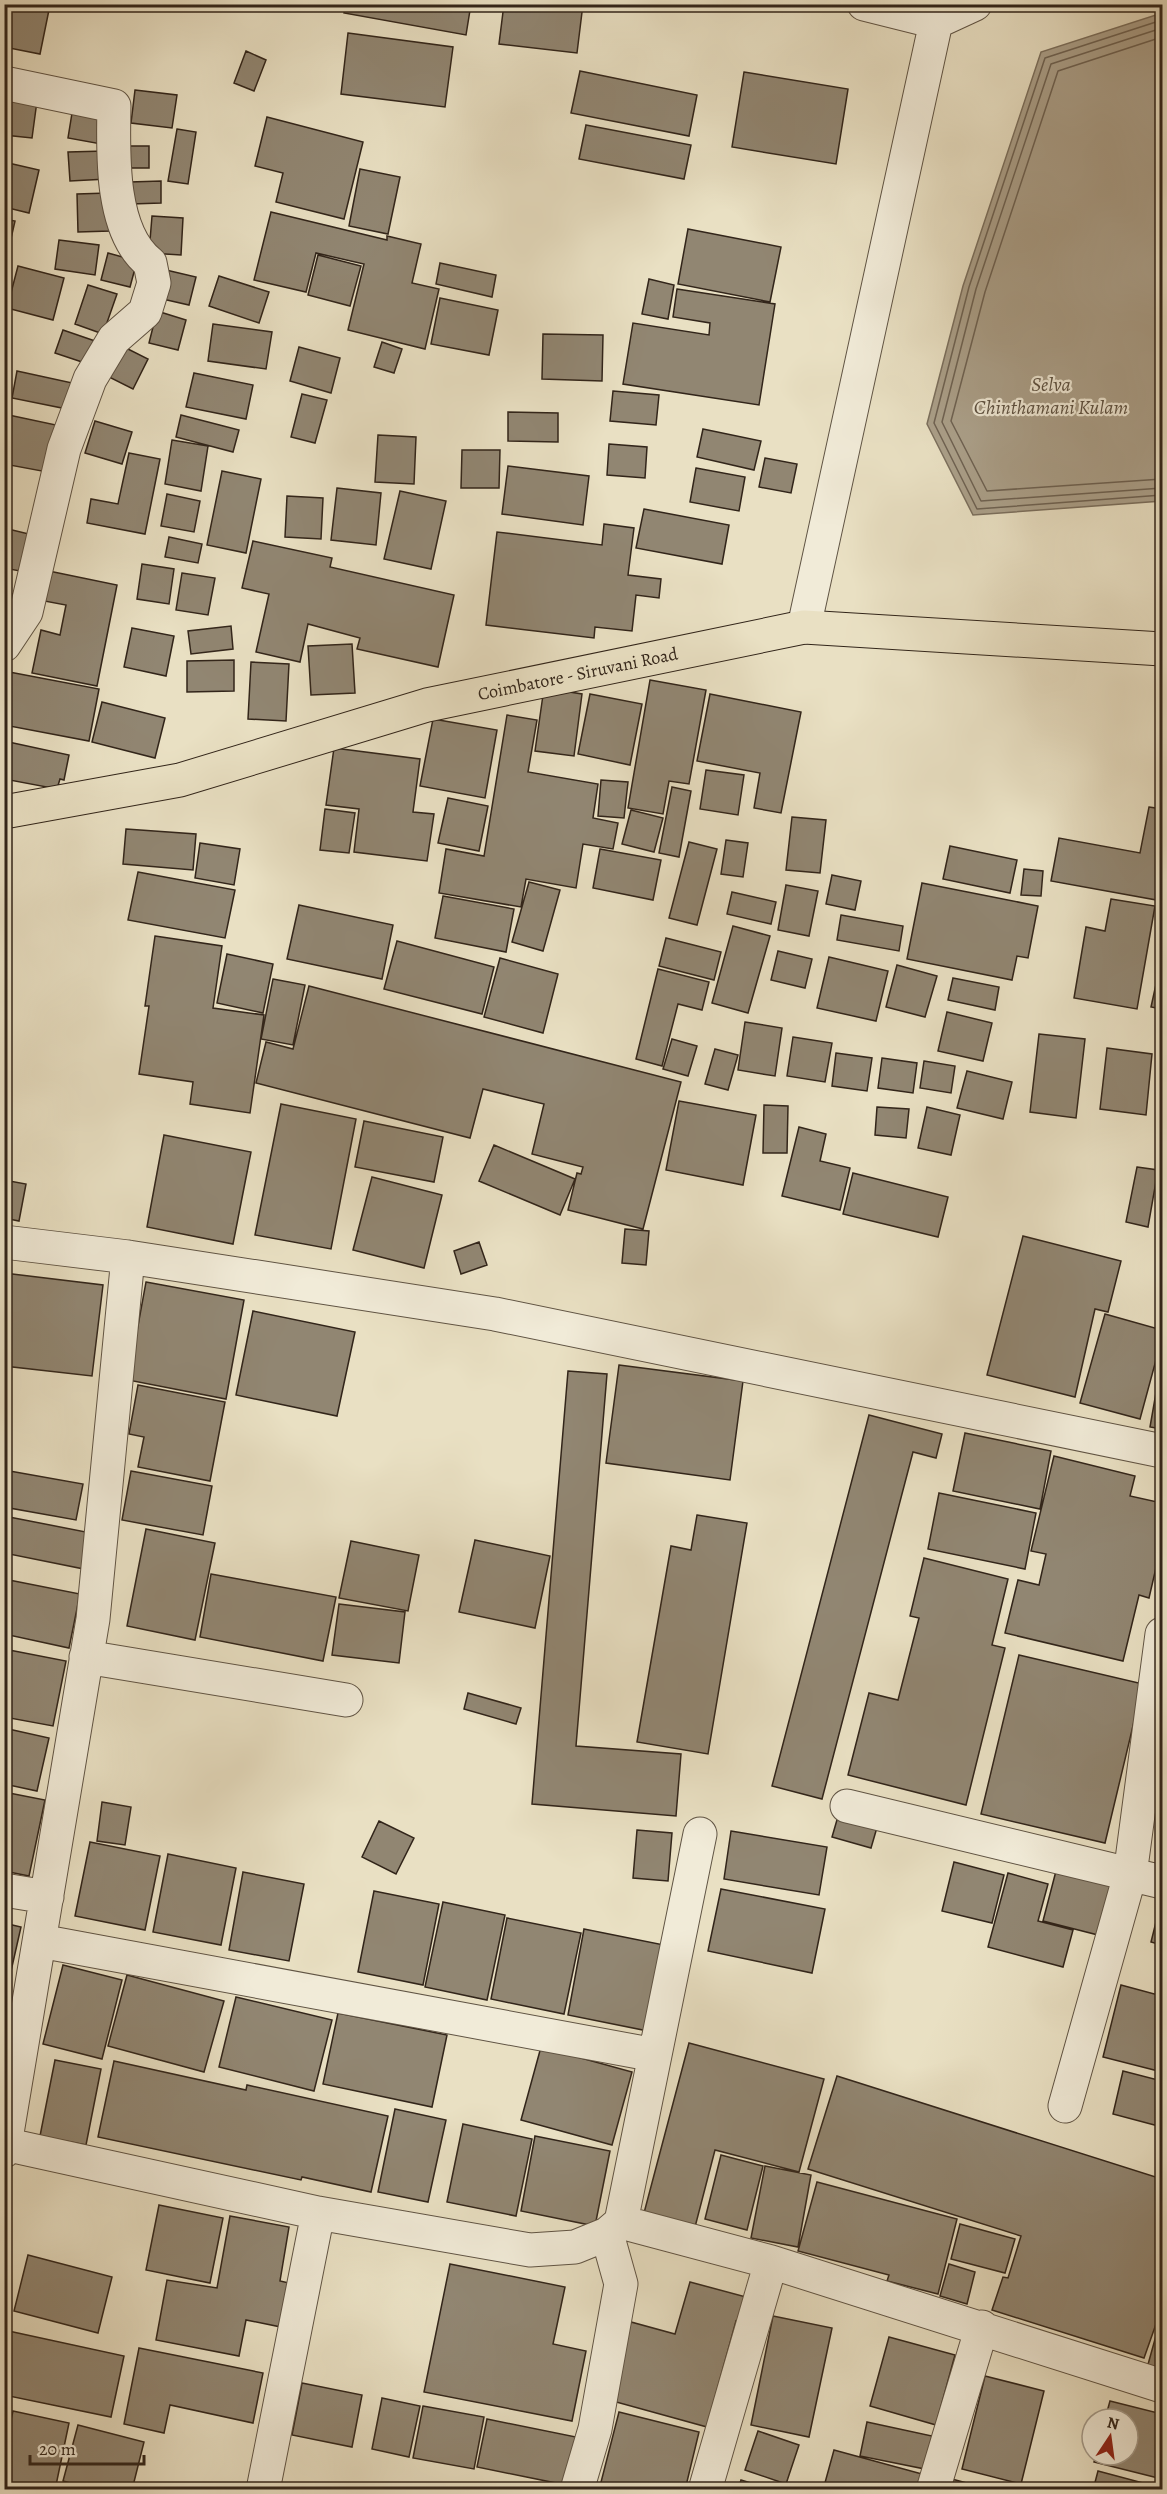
<svg xmlns="http://www.w3.org/2000/svg" width="1167" height="2494" font-family="Alegreya,serif">
	<rect width="100%" height="100%" fill="#e9e0c3"/>
	<filter id="stains"><feTurbulence type="fractalNoise" baseFrequency=".00333" numOctaves="4"/><feColorMatrix values="0 0 0 0 .2 0 0 0 0 .09 0 0 0 0 .02 0 0 0 .5 -.17"/></filter>
	<radialGradient id="worn" r=".72"><stop offset=".6" stop-color="#630" stop-opacity="0"/><stop offset="1" stop-color="#630" stop-opacity=".3"/></radialGradient>
	<!-- water -->
	<path fill="#aba08a" stroke="#7b6f5d" stroke-width="1.5" d="M1162,13V501L973,515L927,424L963,286L1041,52Z"/>
	<g fill="none" stroke-linecap="round" stroke-linejoin="round">
		<!-- shore -->
		<path stroke="#6e6252" stroke-width="1.5" d="M1162,20L1045,58L969,287L934,423L977,509L1162,495
			M1162,28L1051,64L976,289L942,422L981,501L1162,488
			M1162,37L1058,71L985,292L951,421L987,491L1162,479"/>
	</g>
	<!-- building -->
	<path fill="#918672" stroke="#32251a" stroke-width="1.5" d="M4,4L50,5L40,54L4,47Z
		M346,4H471L466,35L344,13Z
		M504,4H583L577,53L499,44Z
		M348,33L453,47L445,107L341,94Z
		M4,49L10,51L4,71Z
		M246,51L266,60L254,91L234,83Z
		M580,71L697,95L689,136L571,113Z
		M744,72L848,89L836,164L732,147Z
		M135,90L177,95L172,128L131,123Z
		M4,97L37,101L32,138L4,135Z
		M73,107L106,113L101,144L68,138Z
		M267,117L363,142L344,219L276,202L283,173L255,166Z
		M586,125L691,145L684,179L579,159Z
		M177,129L196,132L188,184L168,181Z
		M126,146H149V168H126Z
		M105,151L107,179L70,181L68,152Z
		M4,162L39,170L29,213L4,207Z
		M360,169L400,177L388,234L349,226Z
		M161,181V203L131,204L130,182Z
		M108,193L110,231L78,232L77,194Z
		M271,212L387,240V236L421,244L412,283L439,289L425,349L348,330L364,264L316,253L306,292L254,280Z
		M152,216L183,218L181,255L149,253Z
		M4,219L15,221L4,269Z
		M688,229L781,247L770,302L678,284Z
		M59,240L99,245L95,275L55,269Z
		M108,253L137,261L130,287L101,280Z
		M318,255L361,266L350,306L308,295Z
		M440,263L496,275L492,297L436,284Z
		M18,266L64,278L53,320L7,308Z
		M166,270L196,277L189,305L158,298Z
		M219,276L269,292L259,323L209,306Z
		M649,279L674,285L668,319L642,314Z
		M88,285L117,294L103,334L75,324Z
		M677,289L775,304L759,405L623,384L633,323L709,335L710,323L673,317Z
		M440,298L498,310L489,355L431,344Z
		M157,311L186,320L178,350L149,343Z
		M213,324L272,332L266,369L208,361Z
		M63,330L98,342L91,365L55,353Z
		M543,334L603,335L602,381L542,379Z
		M382,342L402,349L394,373L374,367Z
		M122,346L148,359L133,389L107,376Z
		M299,347L340,358L331,393L290,381Z
		M17,371L77,384L72,410L12,398Z
		M194,373L253,385L246,419L186,407Z
		M613,391L659,395L656,425L610,421Z
		M302,394L327,400L315,443L291,437Z
		M508,412L558,413V442L508,441Z
		M4,414L56,425L47,472L4,464Z
		M181,415L239,430L233,452L176,437Z
		M95,421L132,432L122,464L85,453Z
		M703,429L761,441L754,470L697,457Z
		M378,435L416,437L414,484L375,482Z
		M172,440L208,446L201,491L165,484Z
		M609,444L647,447L645,478L607,475Z
		M462,450H500L499,488H461Z
		M129,453L160,459L145,534L87,523L91,499L118,504Z
		M765,458L797,464L791,493L759,487Z
		M508,466L589,476L583,525L502,514Z
		M696,468L745,477L739,511L690,502Z
		M222,471L261,479L246,553L207,545Z
		M337,488L381,493L376,545L331,540Z
		M400,491L446,501L431,569L384,559Z
		M167,494L200,501L194,532L161,526Z
		M287,496L323,498L321,539L285,537Z
		M644,509L729,525L722,564L636,548Z
		M604,524L634,528L628,575L661,579L659,598L636,595L632,631L595,627L594,638L486,625L497,532L602,545Z
		M4,528L33,535L25,572L4,568Z
		M169,537L202,544L198,563L165,557Z
		M253,541L332,558L330,567L454,595L438,667L357,649L360,638L308,624L300,662L256,652L269,594L242,588Z
		M142,564L174,569L169,604L137,599Z
		M44,570L117,585L97,686L32,673L41,630L60,635L66,605L39,600Z
		M182,573L215,578L208,615L176,610Z
		M4,592L21,596L4,622Z
		M231,626L233,649L191,654L188,631Z
		M132,628L174,636L166,676L124,667Z
		M352,644L355,693L311,695L308,646Z
		M234,660V691L187,692V661Z
		M251,662L289,664L286,721L248,719Z
		M4,671L99,689L89,741L4,725Z
		M650,680L706,690L689,784L669,781L663,814L628,808Z
		M544,688L582,694L574,756L535,751Z
		M590,694L642,704L630,765L578,754Z
		M710,694L801,712L781,813L754,808L760,773L697,761Z
		M102,702L165,718L155,758L92,742Z
		M507,715L537,720L528,772L598,784L593,818L618,823L613,849L583,844L576,888L526,879L521,907L439,893L446,849L484,856Z
		M433,719L497,730L485,798L420,786Z
		M4,741L69,755L64,780L60,779L57,789L4,779Z
		M334,748L420,759L413,812L434,814L427,861L354,852L359,809L326,805Z
		M706,770L744,775L738,815L700,809Z
		M601,780L628,782L624,818L598,816Z
		M672,787L691,791L679,857L659,853Z
		M448,798L488,806L479,851L438,843Z
		M1149,807L1162,809V901L1051,881L1059,838L1140,853Z
		M325,809L355,813L349,853L320,850Z
		M631,810L663,818L654,852L622,844Z
		M792,817L826,820L820,873L786,870Z
		M126,829L196,834L193,870L123,864Z
		M726,840L748,843L743,877L721,874Z
		M689,842L717,849L697,925L669,918Z
		M200,843L240,849L234,885L195,878Z
		M950,846L1017,860L1010,893L943,879Z
		M600,849L661,860L653,900L593,888Z
		M1024,869L1043,871L1041,896L1021,895Z
		M138,872L235,890L225,938L128,920Z
		M832,875L861,881L855,910L826,904Z
		M529,882L560,890L543,951L512,942Z
		M922,883L1038,906L1028,958L1017,956L1012,980L907,959Z
		M786,885L818,891L809,936L778,930Z
		M732,892L776,902L771,924L727,914Z
		M443,896L514,909L506,952L435,938Z
		M1111,899L1155,906L1137,1009L1074,998L1086,927L1105,931Z
		M299,905L393,925L382,979L287,959Z
		M841,915L903,926L899,951L837,940Z
		M733,926L770,936L748,1013L712,1003Z
		M155,936L222,946L213,1008L264,1015L250,1113L190,1104L193,1082L139,1074L149,1006H145Z
		M666,938L721,952L714,980L659,966Z
		M397,941L494,967L482,1014L384,989Z
		M778,951L812,959L805,988L771,980Z
		M227,954L273,964L263,1013L217,1003Z
		M829,957L888,971L876,1021L817,1008Z
		M1162,957V1009L1151,1007Z
		M500,958L558,974L543,1033L484,1017Z
		M897,965L937,976L925,1017L886,1007Z
		M658,969L709,982L702,1010L678,1004L662,1066L636,1059Z
		M953,978L999,987L995,1010L948,1000Z
		M273,979L305,985L293,1045L261,1039Z
		M309,986L681,1082L643,1229L568,1210L577,1173L581,1174L583,1167L532,1154L544,1104L483,1089L470,1138L256,1083L266,1042L293,1049Z
		M947,1012L992,1023L983,1061L938,1051Z
		M745,1022L782,1028L775,1076L738,1070Z
		M1039,1034L1085,1039L1076,1118L1030,1112Z
		M793,1037L832,1043L825,1082L787,1076Z
		M672,1039L697,1046L688,1076L663,1069Z
		M1107,1048L1152,1054L1146,1115L1100,1109Z
		M715,1049L738,1055L728,1090L705,1084Z
		M836,1053L872,1058L867,1091L832,1086Z
		M882,1058L917,1063L913,1093L878,1088Z
		M924,1061L955,1066L951,1093L920,1088Z
		M967,1071L1012,1082L1003,1119L957,1108Z
		M679,1101L756,1115L743,1185L666,1170Z
		M281,1104L356,1119L331,1249L255,1235Z
		M764,1105L788,1106L787,1153H763Z
		M877,1107L909,1109L906,1138L875,1135Z
		M927,1107L960,1115L951,1155L918,1148Z
		M364,1121L443,1137L434,1182L355,1167Z
		M799,1127L826,1134L820,1161L850,1168L840,1210L782,1196Z
		M164,1135L251,1152L233,1244L147,1227Z
		M494,1145L575,1179L560,1215L479,1181Z
		M1137,1167L1158,1170L1148,1227L1126,1222Z
		M853,1173L948,1197L938,1237L843,1214Z
		M372,1177L442,1195L424,1268L353,1250Z
		M4,1180L26,1184L19,1221L4,1218Z
		M625,1229L649,1231L646,1265L622,1263Z
		M1023,1236L1121,1261L1108,1312L1095,1309L1075,1397L987,1375Z
		M479,1242L487,1265L461,1274L454,1251Z
		M4,1273L103,1285L92,1376L4,1366Z
		M146,1282L244,1300L226,1399L128,1380Z
		M253,1311L355,1332L337,1416L236,1395Z
		M1105,1314L1162,1330V1338L1140,1419L1080,1403Z
		M619,1365L743,1381L730,1480L606,1463Z
		M568,1371L607,1374L576,1746L681,1754L676,1816L532,1804Z
		M138,1385L225,1402L210,1481L138,1467L144,1437L129,1434Z
		M1157,1387L1162,1388V1429L1150,1427Z
		M869,1415L942,1434L936,1458L913,1452L822,1799L772,1786Z
		M965,1433L1051,1451L1040,1509L953,1491Z
		M1054,1456L1135,1476L1130,1496L1162,1503V1542L1149,1598L1139,1595L1123,1661L1005,1633L1018,1580L1039,1585L1046,1554L1031,1551Z
		M4,1470L83,1484L76,1520L4,1507Z
		M131,1471L212,1486L203,1535L122,1520Z
		M939,1493L1036,1513L1025,1569L928,1549Z
		M697,1515L747,1523L708,1754L637,1742L671,1546L691,1550Z
		M4,1516L91,1533L84,1569L4,1553Z
		M146,1529L215,1543L195,1640L127,1626Z
		M475,1540L550,1556L535,1628L459,1612Z
		M351,1541L419,1555L408,1611L339,1598Z
		M924,1558L1008,1579L992,1645L1005,1648L966,1805L848,1775L869,1693L898,1700L919,1618L910,1616Z
		M211,1574L336,1597L323,1661L200,1637Z
		M4,1579L80,1594L69,1648L4,1634Z
		M339,1604L405,1612L399,1663L332,1655Z
		M4,1649L66,1661L53,1726L4,1717Z
		M1019,1655L1143,1684L1105,1843L981,1814Z
		M468,1693L521,1708L516,1724L464,1709Z
		M4,1728L49,1738L37,1791L4,1784Z
		M4,1792L45,1800L29,1876L4,1871Z
		M102,1802L131,1807L125,1845L97,1841Z
		M839,1813L878,1824L871,1848L832,1837Z
		M379,1821L414,1838L396,1874L362,1857Z
		M637,1830L672,1833L668,1881L633,1878Z
		M731,1831L827,1847L819,1895L724,1879Z
		M90,1842L160,1856L145,1930L75,1916Z
		M168,1854L236,1868L221,1945L153,1932Z
		M954,1862L1004,1875L992,1923L942,1911Z
		M1056,1871L1115,1886L1102,1936L1043,1921Z
		M243,1872L304,1884L289,1961L229,1950Z
		M1008,1873L1048,1884L1038,1921L1073,1930L1063,1967L988,1947Z
		M721,1889L825,1909L812,1973L708,1951Z
		M374,1891L439,1904L423,1985L358,1972Z
		M443,1902L505,1915L487,2000L425,1987Z
		M1159,1910L1162,1911V1945L1151,1942Z
		M507,1918L581,1933L564,2014L491,1999Z
		M4,1923L21,1927L4,2002Z
		M584,1929L664,1945L648,2031L568,2015Z
		M63,1965L122,1980L102,2059L43,2044Z
		M127,1975L224,2001L204,2072L108,2046Z
		M1121,1985L1162,1996V2072L1103,2057Z
		M236,1997L332,2020L314,2091L219,2067Z
		M338,2013L447,2035L432,2107L323,2084Z
		M689,2043L824,2079L799,2172L715,2150L695,2227L644,2213Z
		M541,2047L632,2072L612,2145L521,2120Z
		M55,2060L101,2069L86,2145L40,2136Z
		M114,2061L246,2090L247,2085L388,2116L371,2192L302,2177L301,2180L98,2137Z
		M1123,2071L1162,2081V2127L1113,2114Z
		M837,2076L1162,2179V2307L1144,2358L992,2310L1003,2277L1008,2278L1021,2236L808,2169Z
		M395,2109L446,2120L428,2202L378,2192Z
		M463,2124L532,2139L516,2216L447,2202Z
		M535,2136L610,2151L595,2226L521,2211Z
		M721,2155L763,2166L747,2230L705,2219Z
		M765,2166L811,2175L798,2247L751,2238Z
		M817,2182L957,2219L938,2294L887,2281L889,2275L798,2251Z
		M159,2205L223,2218L210,2283L146,2270Z
		M230,2216L289,2227L280,2281L289,2283L281,2327L246,2320L239,2356L156,2340L167,2280L217,2288Z
		M960,2224L1015,2239L1005,2273L951,2259Z
		M28,2255L112,2277L98,2333L14,2311Z
		M450,2264L565,2287L553,2344L586,2351L572,2421L424,2392Z
		M949,2264L975,2272L967,2304L940,2296Z
		M690,2282L746,2297L739,2323L736,2321L707,2427L609,2400L631,2322L675,2334Z
		M1162,2314V2372L1147,2368Z
		M773,2316L832,2328L809,2437L751,2425Z
		M4,2330L124,2356L111,2417L4,2395Z
		M889,2337L955,2355L936,2425L870,2406Z
		M139,2348L263,2373L253,2423L170,2405L164,2433L124,2424Z
		M985,2376L1044,2391L1021,2484L962,2469Z
		M302,2383L362,2395L352,2447L292,2435Z
		M382,2398L420,2406L409,2457L372,2449Z
		M1110,2401L1162,2414V2479L1094,2462L1096,2455H1128V2419H1105Z
		M423,2406L484,2417L474,2469L413,2458Z
		M13,2411L69,2423L55,2490H4V2451Z
		M619,2412L699,2432L685,2490H599Z
		M487,2419L576,2437L566,2485L477,2467Z
		M867,2422L932,2436L925,2469L860,2456Z
		M78,2425L144,2442L132,2490H97L63,2481Z
		M758,2431L799,2445L786,2484L745,2470Z
		M834,2450L922,2474L917,2490H823Z
		M1098,2471L1162,2488V2490H1093Z
		M952,2479L992,2490H949Z
		M741,2480L774,2490H738Z"/>
	<g fill="none" stroke-linecap="round" stroke-linejoin="round">
		<defs>
			<path id="minor" d="M936,22L975,4
				M4,83L114,106C113,152 110,232 150,263L154,283L145,312L114,339L90,379L64,449L26,612L4,645
				M804,627L936,22L864,4
				M4,1242L128,1257L495,1314L1162,1451
				M86,1657L346,1700
				M847,1806L1162,1882
				M4,1890L47,1897
				M40,1941L655,2055
				M1065,2106L1130,1875L1162,1634
				M4,2144L318,2213L530,2250L575,2247L607,2234L621,2222L771,2262L1162,2386
				M4,2151L93,1619L128,1257
				M621,2222L700,1834
				M263,2490L318,2213
				M577,2490L595,2429L621,2284L607,2234
				M705,2490L771,2262
				M933,2490L982,2327"/>
			<g id="primary">
				<path id="s1" d="M4,812L180,780L427,705L804,627L1162,649"/>
			</g>
		</defs>
		<!-- minor casing -->
		<use href="#minor" stroke="#605444" stroke-width="35"/>
		<!-- primary casing -->
		<use href="#primary" stroke="#32251a" stroke-width="35"/>
		<!-- minor -->
		<use href="#minor" stroke="#f1ebd8" stroke-width="33"/>
		<!-- primary -->
		<use href="#primary" stroke="#e9e0c3" stroke-width="33"/>
	</g>
	<g text-anchor="middle" stroke-width="4.5" stroke-linejoin="round" paint-order="stroke">
		<!-- street labels -->
		<g font-size="18" fill="#32251a" stroke="#f1ebd8">
			<text dy="6" stroke="none"><textPath href="#s1" startOffset="591">Coimbatore - Siruvani Road</textPath></text>
		</g>
		<!-- water labels -->
		<g font-size="20" font-style="italic" fill="#5c5041" stroke="#f1ebd8">
			<text x="1051" y="391">Selva<tspan x="1051" dy="23">Chinthamani Kulam</tspan></text>
		</g>
	</g>
	<!-- margin -->
	<rect width="1167" height="2494" fill="none" stroke="#e9e0c3" stroke-width="24"/>
	<rect x="6" y="6" width="1155" height="2482" fill="none" stroke="#32251a" stroke-width="3"/>
	<rect x="12" y="12" width="1143" height="2470" fill="none" stroke="#32251a" stroke-width="1.5"/>
	<!-- north arrow -->
	<g transform="translate(1110 2437) rotate(13)"><circle r="28" fill="#f1ebd8" stroke="#a59c8c" stroke-width="1.5"/>
	<path d="M0-4.5L10 22L0 15L-10 22Z" fill="#8f2418"/>
	<text y="-9" font-size="16" font-weight="bold" text-anchor="middle" fill="#32251a">N</text>
	</g>
	<!-- scale -->
	<path d="M30 2455v9h114v-9" fill="none" stroke="#32251a" stroke-width="3"/>
	<text x="39" y="2455" font-size="18" fill="#32251a" stroke="#f1ebd8" stroke-width="4.5" paint-order="stroke">20 m</text>
	<rect width="100%" height="100%" filter="url(#stains)"/>
	<rect width="100%" height="100%" fill="url(#worn)"/>
</svg>
